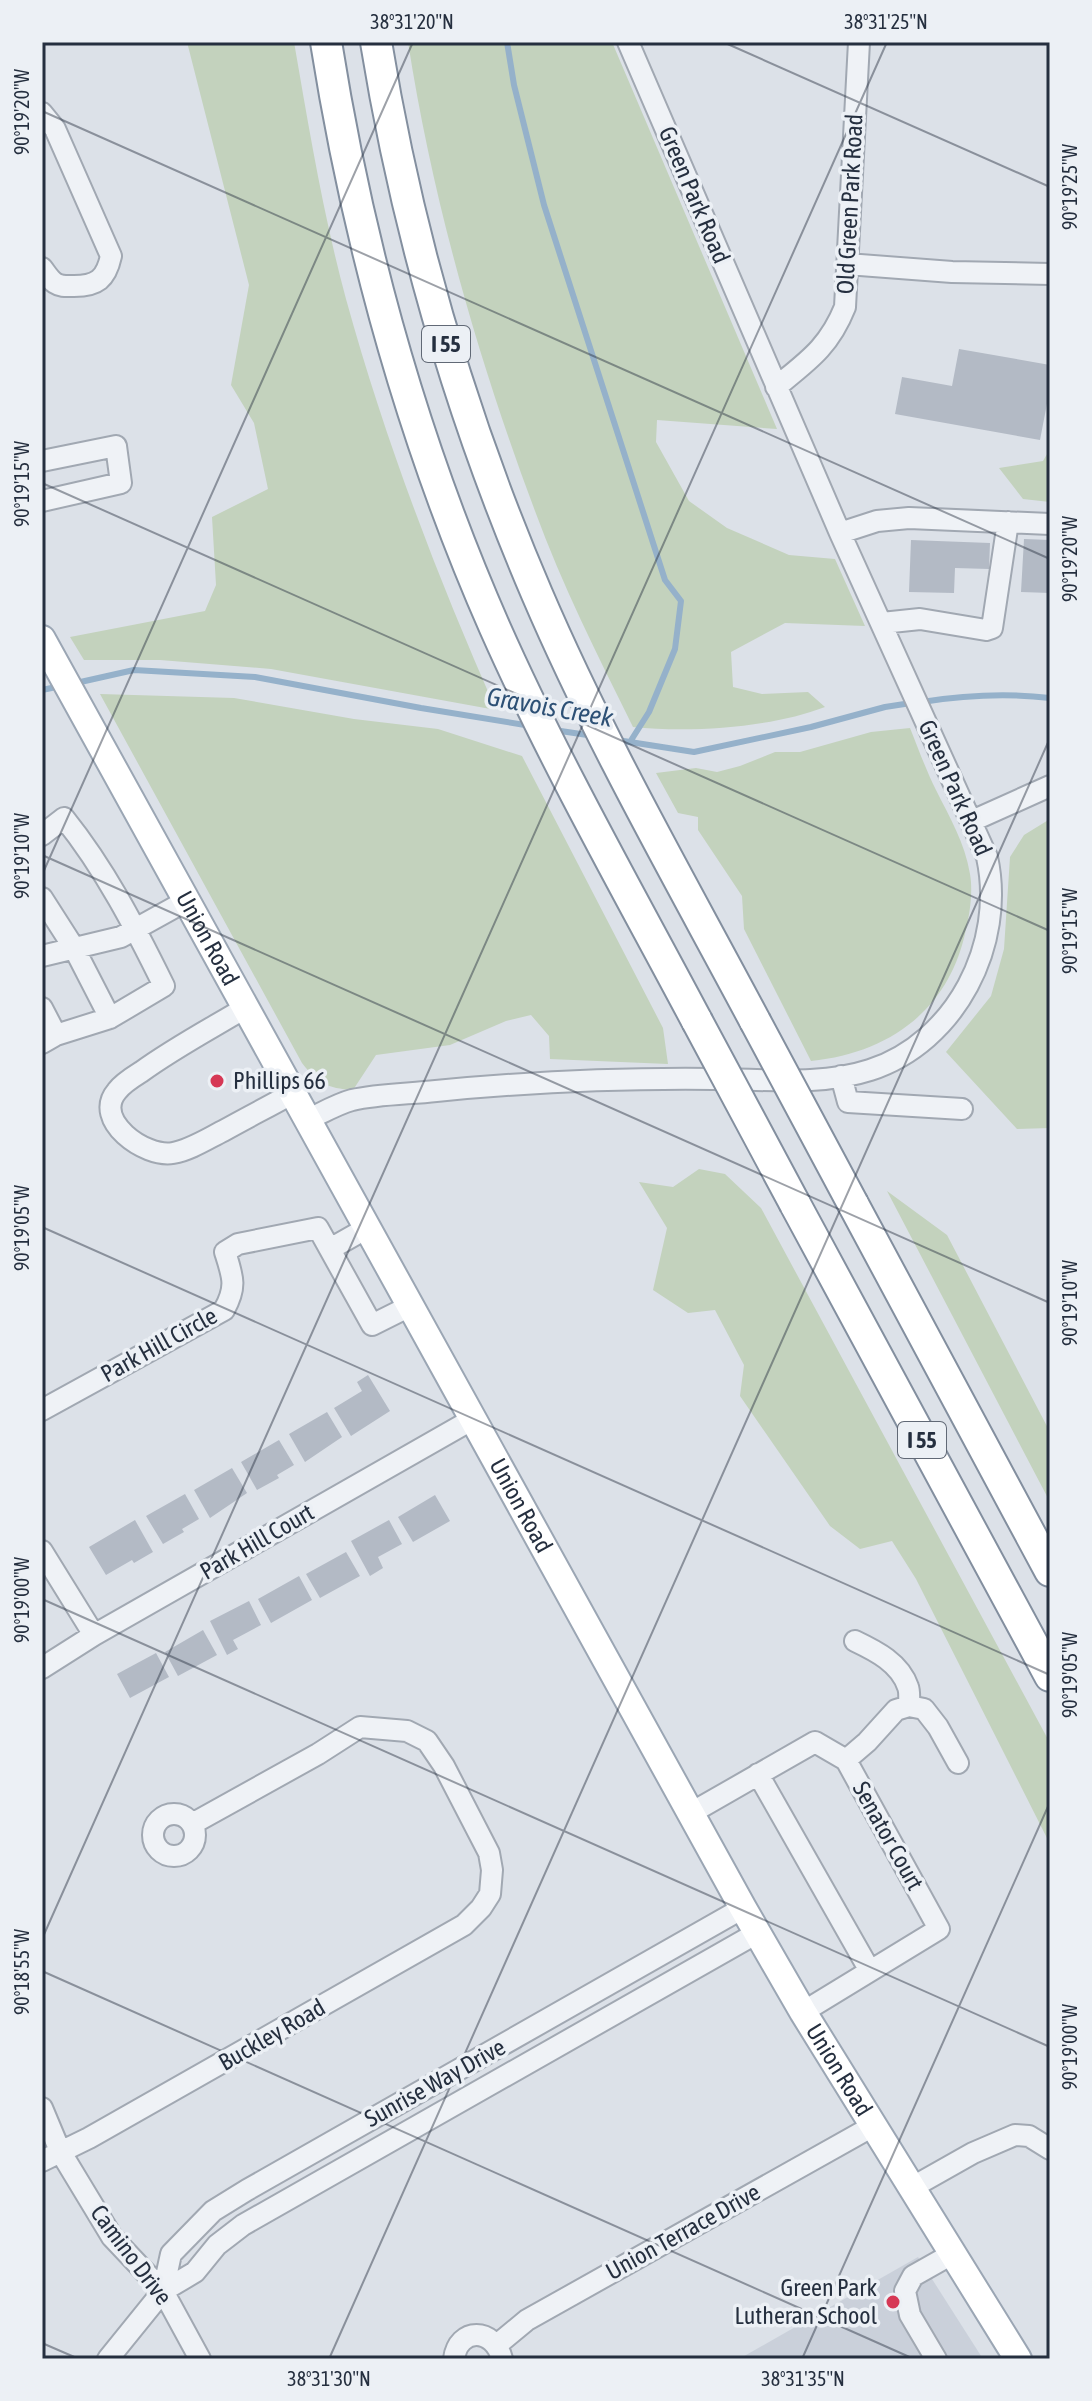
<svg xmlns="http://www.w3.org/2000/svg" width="1092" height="2401" font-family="'Asap Condensed',sans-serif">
	<rect width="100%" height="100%" fill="#dce1e8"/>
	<!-- built -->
	<path fill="#cad0da" d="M918,2257L983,2359H739Z"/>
	<!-- green -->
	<path fill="#c3d2bd" d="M187,42H294C309,128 323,214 346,299C385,440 437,576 496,710L271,669L160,660H84L70,637L205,611L216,585L212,517L268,489L254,423L231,385L249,285Z
		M408,42H612L777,429L657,420L656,442L689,501L727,528L789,555L835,559L865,626L785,623L731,652L733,687L762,694L808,692L825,707C770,728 691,733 633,727C598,656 562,585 535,511C478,359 433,202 408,42Z
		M1050,449V502L1023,499L999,468L1043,461Z
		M100,694L234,698L354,719L438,729L522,756L663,1028L668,1064L550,1059L549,1036L531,1015L506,1021L450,1045L376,1055L353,1090C327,1088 318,1084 302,1063Z
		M910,728C918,748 926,770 936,790C950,818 965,843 970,874C973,891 970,913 966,929C950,1009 890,1053 811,1061L744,929L742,896L698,830V817L678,813L656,773L696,768L717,772L740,766L775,752H800L871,732Z
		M1050,819V1128L1017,1129L946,1052L991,996L1004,949L1010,857L1024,835Z
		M699,1169L725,1174L761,1208L1050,1743V1844L916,1579L892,1541L860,1549L830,1526L740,1396L744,1365L715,1310L688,1313L653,1290L667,1228L639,1182L673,1187Z
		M887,1191L947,1235L1050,1432V1502Z"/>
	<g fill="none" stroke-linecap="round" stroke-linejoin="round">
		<!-- stream -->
		<path stroke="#95b1ca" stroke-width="6" d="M507,42L514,85L544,205L665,580L681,601L675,649L649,712L630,742
			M76,683L134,670L255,677L421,708L531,726
			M42,690L61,686
			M922,702C966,695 1007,693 1050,698
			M554,730L594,736
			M617,740L694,752L811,727L885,707L911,703"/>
	</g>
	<!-- building -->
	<path fill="#b3bac5" d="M959,349L1050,365V388L1040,440L895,414L902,377L952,386Z
		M1024,539L1050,540V593L1021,592Z
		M911,540L990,543L989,569L955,568L954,593L909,592Z
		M368,1375L390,1411L351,1436L334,1408L362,1391L357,1382Z
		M327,1412L342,1437L305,1462L289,1434Z
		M279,1440L294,1465L277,1475L279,1478L257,1490L241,1462Z
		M232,1468L247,1493L210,1518L194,1490Z
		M185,1494L199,1519L182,1529L184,1532L163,1544L146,1516Z
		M435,1495L450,1521L413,1542L398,1517Z
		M135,1520L153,1552L134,1563L132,1560L106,1575L89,1547Z
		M389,1520L402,1544L378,1557L383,1568L370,1576L351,1541Z
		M346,1552L360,1576L320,1598L306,1574Z
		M299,1576L312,1600L271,1623L258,1599Z
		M249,1601L261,1625L233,1640L238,1649L227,1655L210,1621Z
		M203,1630L217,1655L178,1676L165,1652Z
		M156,1653L169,1677L130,1698L117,1674Z"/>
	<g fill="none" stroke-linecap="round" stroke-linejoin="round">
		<defs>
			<path id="minor" d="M42,113L55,129L111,256C106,279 97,286 74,286C67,286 61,287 55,283C49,279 46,273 42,268
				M847,264L952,272L1050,274
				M776,387C808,361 829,347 845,307L859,42
				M42,461L116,446L121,483L42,501
				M840,533L877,521L909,518L1050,524
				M882,623L920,619L986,630L992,628L1008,522
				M972,821L1050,786
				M42,835L64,818C105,869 135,927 164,986L110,1018L56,1035L42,1043
				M42,898L74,948L110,1018
				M42,956L121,937L186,901
				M42,1008L56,1035
				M245,1008C210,1029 174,1048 141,1072C133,1077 123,1083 117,1091C92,1120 145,1158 173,1153C190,1150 207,1139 223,1131C246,1118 270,1106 293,1093
				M841,1076L848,1102L962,1109
				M307,1120C322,1113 337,1104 352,1100C378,1094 409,1094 436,1091C528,1082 620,1078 713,1079C764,1079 821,1086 870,1070C956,1042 1006,944 987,857L840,533L628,42
				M330,1249L367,1228
				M42,1410L224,1310C237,1287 233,1277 225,1252L238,1244L318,1228L372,1325L410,1306
				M42,1551L94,1635
				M855,1641C876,1651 900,1663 908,1687C910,1692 909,1701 909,1706
				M42,1668L94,1635L473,1419
				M846,1760L867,1742L896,1710L909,1706L924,1709L938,1727L958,1763
				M758,1774L870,1971
				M691,1813L815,1742L846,1760L939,1929L803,2012
				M153 1835a21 21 0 1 1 42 0a21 21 0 1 1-42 0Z
				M42,2108L60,2151L112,2237L163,2291L200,2359
				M42,2161L89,2138L464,1925L481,1908L490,1894L492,1870L489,1853L444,1766L427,1741L407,1731L360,1727L318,1754L192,1824
				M911,2188L973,2153L1015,2135L1029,2136L1050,2149
				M163,2291L171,2254L213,2211L247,2190L743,1908
				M498,2344L527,2320L873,2126
				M108,2359L163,2291L195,2272L217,2245L243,2225L757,1933
				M454,2359C458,2327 494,2327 502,2359
				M936,2359L910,2315L905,2291L913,2276L952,2254"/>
			<g id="major">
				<path id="s1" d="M42,639L743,1908L803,2012L1018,2359"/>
			</g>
			<path id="highway" d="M326,42C358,243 413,442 495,628C555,763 628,891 697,1021
				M376,42C407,232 461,417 537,594C600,741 680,880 755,1021
				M795,1204L1050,1676
				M853,1204L1050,1571"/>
		</defs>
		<!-- minor casing -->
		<use href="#minor" stroke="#a1a8b2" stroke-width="24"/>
		<!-- major casing -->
		<use href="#major" stroke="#9ba6b4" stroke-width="30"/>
		<!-- highway casing -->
		<use href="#highway" stroke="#838f9f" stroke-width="34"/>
		<!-- minor -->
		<use href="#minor" stroke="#eff2f6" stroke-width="20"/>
		<!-- major -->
		<use href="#major" stroke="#fff" stroke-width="26"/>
		<!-- highway -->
		<use href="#highway" stroke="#fff" stroke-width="30"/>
		<defs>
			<path id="highway-bridge" d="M697,1021L795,1204
				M755,1021L853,1204"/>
		</defs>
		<!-- highway-bridge casing -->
		<use href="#highway-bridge" stroke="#838f9f" stroke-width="34" stroke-linecap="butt"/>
		<!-- highway-bridge -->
		<use href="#highway-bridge" stroke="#fff" stroke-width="30"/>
	</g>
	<!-- ticks -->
	<path fill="none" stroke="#252f3f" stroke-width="2" stroke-opacity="0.45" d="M723,42L1050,187M42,111L1050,559M42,483L1050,931M42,855L1050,1303M42,875L413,42M42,1227L1050,1675M42,1599L1050,2047M42,1939L887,42M42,1971L914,2359M42,2343L79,2359M329,2359L1050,738M802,2359L1050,1802"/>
	<!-- markers -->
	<g fill="#d63855" stroke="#ecf0f5" stroke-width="3">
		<circle cx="217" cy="1081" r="8"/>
		<circle cx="893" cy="2302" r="8"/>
	</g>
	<g text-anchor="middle" stroke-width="7" stroke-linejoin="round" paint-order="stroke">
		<!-- shield labels -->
		<g fill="#ecf0f5" stroke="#616976" stroke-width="2">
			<rect x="422" y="326" width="48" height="36" rx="6"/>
			<rect x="898" y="1422" width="48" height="36" rx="6"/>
		</g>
		<g font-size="22" font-weight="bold" fill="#252f3f">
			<text x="446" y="352">I 55</text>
			<text x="922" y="1448">I 55</text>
		</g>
		<!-- street labels -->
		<g font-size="24" fill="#252f3f" stroke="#ecf0f5">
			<text transform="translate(694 195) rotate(67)" y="8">Green Park Road</text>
			<text transform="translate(850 204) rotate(-87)" y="8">Old Green Park Road</text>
			<text transform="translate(955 788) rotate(66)" y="8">Green Park Road</text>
			<text dy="8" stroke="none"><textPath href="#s1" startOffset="342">Union Road</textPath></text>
			<text transform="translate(159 1345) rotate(-29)" y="8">Park Hill Circle</text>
			<text dy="8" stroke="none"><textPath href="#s1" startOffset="990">Union Road</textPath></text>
			<text transform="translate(257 1542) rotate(-30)" y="8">Park Hill Court</text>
			<text transform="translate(888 1836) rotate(61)" y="8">Senator Court</text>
			<text transform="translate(272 2035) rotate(-30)" y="8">Buckley Road</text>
			<text dy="8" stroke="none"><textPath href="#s1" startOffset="1638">Union Road</textPath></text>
			<text transform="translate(435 2083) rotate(-29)" y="8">Sunrise Way Drive</text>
			<text transform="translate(683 2232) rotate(-29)" y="8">Union Terrace Drive</text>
			<text transform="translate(131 2255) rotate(53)" y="8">Camino Drive</text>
		</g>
		<!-- poi labels -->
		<g font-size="24" fill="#252f3f" stroke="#ecf0f5" text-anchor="start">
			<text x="233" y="1089">Phillips 66</text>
			<text x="877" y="2296" text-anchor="end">Green Park<tspan x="877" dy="28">Lutheran School</tspan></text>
		</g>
		<!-- water labels -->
		<g font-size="26" font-style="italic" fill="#2d5075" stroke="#ecf0f5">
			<text transform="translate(550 707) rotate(10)" y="9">Gravois Creek</text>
		</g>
	</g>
	<!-- border -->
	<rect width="1092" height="2401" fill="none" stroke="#ecf0f5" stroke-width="88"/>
	<rect x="44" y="44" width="1004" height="2313" fill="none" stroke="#252f3f" stroke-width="3"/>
	<g font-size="20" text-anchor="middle" fill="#252f3f">
		<text x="412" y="29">38°31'20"N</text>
		<text x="886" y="29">38°31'25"N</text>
		<text transform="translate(22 112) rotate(-90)" y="7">90°19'20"W</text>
		<text transform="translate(1070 187) rotate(-90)" y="7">90°19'25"W</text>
		<text transform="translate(22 484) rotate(-90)" y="7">90°19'15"W</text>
		<text transform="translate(1070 559) rotate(-90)" y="7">90°19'20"W</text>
		<text transform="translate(22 856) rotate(-90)" y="7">90°19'10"W</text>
		<text transform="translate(1070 931) rotate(-90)" y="7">90°19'15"W</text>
		<text transform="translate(22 1228) rotate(-90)" y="7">90°19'05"W</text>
		<text transform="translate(1070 1303) rotate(-90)" y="7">90°19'10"W</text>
		<text transform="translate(22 1600) rotate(-90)" y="7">90°19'00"W</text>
		<text transform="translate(1070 1675) rotate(-90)" y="7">90°19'05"W</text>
		<text transform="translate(22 1972) rotate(-90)" y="7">90°18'55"W</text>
		<text transform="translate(1070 2047) rotate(-90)" y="7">90°19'00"W</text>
		<text x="329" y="2386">38°31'30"N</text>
		<text x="803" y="2386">38°31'35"N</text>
	</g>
</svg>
